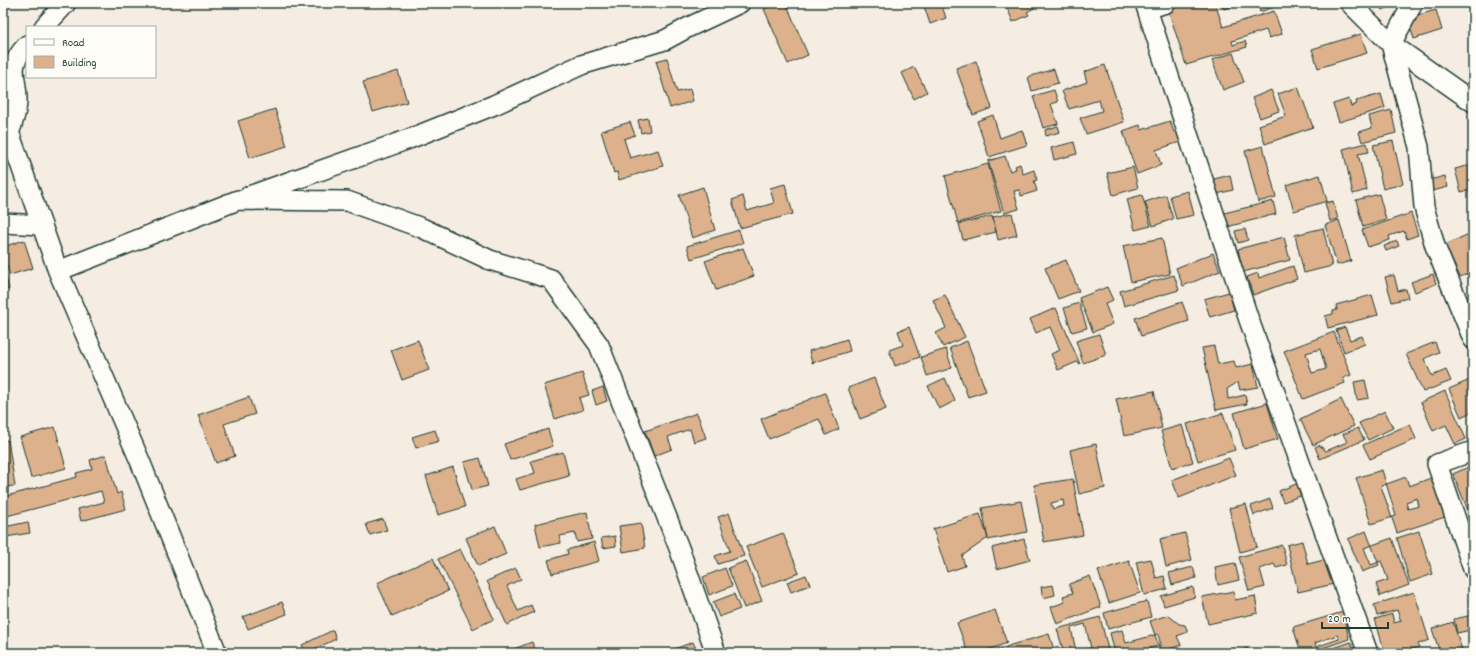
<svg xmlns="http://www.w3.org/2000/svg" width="1476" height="656" font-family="Dekko,sans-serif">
	<rect width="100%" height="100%" fill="#f6ede2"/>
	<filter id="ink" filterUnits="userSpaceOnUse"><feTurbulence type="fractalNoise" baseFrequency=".025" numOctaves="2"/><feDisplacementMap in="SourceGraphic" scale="8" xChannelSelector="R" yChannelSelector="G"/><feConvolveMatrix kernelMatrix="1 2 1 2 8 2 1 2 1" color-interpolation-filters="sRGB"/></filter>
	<g filter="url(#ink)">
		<!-- building -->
		<path fill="#dcb18c" stroke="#1f3d34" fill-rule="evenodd" d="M779,3H786L808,55L788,64L764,9Z
			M923,3H941L946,18L930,24Z
			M1005,3H1032L1034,8L1027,12L1029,15L1013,22Z
			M1186,3H1215L1223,27L1274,11L1282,34L1269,38L1266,30L1232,41L1233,45L1245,41L1247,47L1186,65L1168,9Z
			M1221,3H1242L1224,9Z
			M1257,3H1273L1274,7L1260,12Z
			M1379,3H1400L1382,10Z
			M1436,10L1442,30L1414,39L1407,18Z
			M1361,34L1367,53L1318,68L1312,49Z
			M1233,53L1244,82L1223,90L1212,60Z
			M667,58L677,92L690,89L693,101L670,108L656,61Z
			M976,61L992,108L973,115L956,68Z
			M1105,65L1124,122L1086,134L1080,118L1102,111L1099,100L1069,109L1062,91L1087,82L1084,72Z
			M914,67L927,92L914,99L902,73Z
			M1054,69L1058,83L1032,91L1028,77Z
			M398,71L407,102L373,112L363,82Z
			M1298,87L1313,127L1265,144L1259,125L1286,116L1278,94Z
			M1054,90L1058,102L1051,104L1058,124L1043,128L1033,96Z
			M1271,90L1279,111L1260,118L1252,98Z
			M1381,94L1385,108L1339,122L1333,104L1349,99L1351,106L1357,104L1356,101Z
			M275,109L287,146L250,158L238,121Z
			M1391,110L1396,133L1362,142L1359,132L1372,128L1369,116Z
			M993,115L1000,138L1022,130L1027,145L989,157L977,121Z
			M648,118L650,131L641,133L638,120Z
			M1170,121L1174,132L1179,130L1183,141L1156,150L1161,165L1137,174L1123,131L1140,125L1141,130Z
			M630,122L635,135L624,139L630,158L658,150L663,166L619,180L617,172L614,173L601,131Z
			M1058,126L1060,132L1046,136L1045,130Z
			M1393,141L1403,184L1383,189L1373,145Z
			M1074,142L1077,154L1054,160L1051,148Z
			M1367,143L1369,152L1358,154L1367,190L1353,194L1343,149Z
			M1263,146L1276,197L1258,202L1245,151Z
			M1005,156L1010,171L1016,169L1015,166L1020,164L1023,174L1034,170L1037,180L1034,181L1037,191L1021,196L1020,190L1014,191L1019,209L1004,213L988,161Z
			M988,164L1001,211L958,223L945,176Z
			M1473,164V189L1461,192L1455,169Z
			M1133,167L1138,188L1113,195L1107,173Z
			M1230,175L1233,190L1217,194L1214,179Z
			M1320,175L1327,201L1294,211L1286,185Z
			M1445,176L1448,187L1429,192L1426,181Z
			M785,184L793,214L740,228L732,200L743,196L747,211L774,203L770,188Z
			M703,187L715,230L692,238L679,195Z
			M1188,191L1194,215L1176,219L1170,196Z
			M1379,194L1386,220L1363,227L1356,200Z
			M1142,195L1151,226L1135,230L1127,199Z
			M1166,195L1173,219L1153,226L1145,202Z
			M1273,201L1276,214L1227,227L1224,213Z
			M1333,201L1338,219L1330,221L1325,203Z
			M1012,213L1017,235L998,240L993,217Z
			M1411,213L1418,235L1407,239L1404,231L1389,236L1390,240L1368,247L1362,230Z
			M992,216L996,232L963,240L959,224Z
			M1339,220L1351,261L1337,265L1325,225Z
			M1323,228L1332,266L1304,273L1295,235Z
			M1245,229L1248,240L1238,243L1235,231Z
			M739,230L743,243L691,259L687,246Z
			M1473,232V272L1460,277L1445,245Z
			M1284,237L1290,260L1243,272L1238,249Z
			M1162,238L1170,274L1131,282L1123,246Z
			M24,240L33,268L10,275L3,253V247Z
			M1397,241L1399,246L1386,251L1384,246Z
			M743,248L754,276L716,290L705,261Z
			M1213,253L1220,271L1183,286L1176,268Z
			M1066,260L1079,291L1058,299L1045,268Z
			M3,266L9,289L3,291Z
			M1293,266L1297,279L1253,295L1247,277L1258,273L1259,278Z
			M1433,274L1436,284L1415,292L1411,282Z
			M1174,275L1179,290L1124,306L1120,291Z
			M1394,275L1398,291L1406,289L1408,298L1392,302L1385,277Z
			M1107,287L1113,300L1105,304L1113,324L1093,332L1079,298Z
			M1229,292L1234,310L1210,317L1204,299Z
			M945,295L965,337L943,347L936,333L946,328L933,300Z
			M1372,295L1378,315L1328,328L1325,316L1333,314V311L1337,310L1336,305Z
			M1182,302L1189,321L1141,336L1135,318Z
			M1079,303L1087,328L1072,332L1064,308Z
			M1056,308L1080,364L1077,362L1058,370L1051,354L1060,350L1050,327L1036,333L1030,319Z
			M909,327L920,357L895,366L889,350L903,345L898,331Z
			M1345,327L1350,340L1362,336L1365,344L1344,352L1336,330Z
			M1334,332L1351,375L1343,378L1345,383L1303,399L1284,351ZM1320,349L1326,369L1312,373L1306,353Z
			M1099,334L1106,355L1083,363L1076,341Z
			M847,339L850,351L812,363L809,351Z
			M418,340L429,370L402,380L391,350Z
			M967,341L986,391L968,397L950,348Z
			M1435,342L1439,352L1424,359L1432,376L1446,370L1451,381L1423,392L1406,354Z
			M1214,346L1218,364L1234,361L1236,368L1253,364L1258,387L1240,390L1238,382L1227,389L1228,399L1245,395L1247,404L1216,410L1202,348Z
			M946,349L952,368L927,376L921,357Z
			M582,373L589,395L579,398L583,410L555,419L544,385Z
			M874,378L886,409L860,419L848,388Z
			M945,378L955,401L939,409L928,386Z
			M1472,379L1473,411L1461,417L1449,389Z
			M1365,380L1369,398L1357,400L1354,382Z
			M603,387L607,401L596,405L592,391Z
			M1154,391L1162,428L1124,436L1116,399Z
			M1445,391L1466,439L1455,444L1446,425L1433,431L1421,402Z
			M825,393L839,429L826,435L819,419L769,439L761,419Z
			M249,397L255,414L224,424L235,456L216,463L198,415Z
			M1341,399L1354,426L1313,445L1300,419Z
			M1267,403L1278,439L1244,449L1234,413Z
			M1385,411L1393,428L1368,440L1359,423Z
			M697,413L706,438L694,442L690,429L668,437L672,449L654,456L645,431Z
			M1223,413L1235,450L1198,461L1187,424Z
			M1410,424L1416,439L1370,459L1363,445Z
			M1182,425L1193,462L1172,468L1161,431Z
			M55,427L66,468L31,478L20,437Z
			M1358,428L1364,440L1320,459L1315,447L1319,445L1326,451L1347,442L1343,434Z
			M548,429L553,446L510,460L504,444Z
			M435,430L439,441L416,448L412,437Z
			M8,440L15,486L3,487V441Z
			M1096,444L1105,488L1079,494L1070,450Z
			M563,452L569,476L520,490L516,479L535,473L531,461Z
			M106,455L117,494L121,492L126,509L81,521L78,509L104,502L101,491L3,517V497L77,477L76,473L92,469L90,460Z
			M480,458L488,486L472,490L464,462Z
			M1229,458L1236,475L1179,498L1172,480Z
			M1473,465V508L1468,510L1453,474Z
			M453,467L465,507L438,515L426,476Z
			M1382,470L1396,516L1371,524L1356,478Z
			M1406,477L1409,486L1431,478L1445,517L1397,533L1381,486ZM1417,498L1419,506L1408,509L1406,502Z
			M1073,479L1083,535L1044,542L1034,485ZM1063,500L1064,506L1053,509L1051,503Z
			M1301,482L1306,494L1283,502L1279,491Z
			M1270,499L1273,508L1254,515L1251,506Z
			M1021,501L1027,532L988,540L982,508Z
			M1246,504L1257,547L1240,552L1229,508Z
			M587,512L592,539L577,542L575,533L560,536L561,543L540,547L535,524Z
			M729,513L744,556L718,564L715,556L730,551L718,517Z
			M980,514L988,538L962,556L965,566L947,572L933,529Z
			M383,519L387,530L370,535L366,524Z
			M28,522L30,533L6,537L4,527Z
			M641,523L645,548L623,552L619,526Z
			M495,526L506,554L478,566L466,538Z
			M1366,531L1379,565L1362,572L1348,539Z
			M1419,531L1433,574L1410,582L1397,538Z
			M783,533L799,573L762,587L746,547Z
			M1185,533L1192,560L1166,567L1160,539Z
			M615,536L616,546L603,548L601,538Z
			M1392,538L1409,585L1380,596L1376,584L1388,580L1381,561L1371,565L1364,548Z
			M1024,539L1030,560L997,569L992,548Z
			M1302,541L1308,564L1328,559L1334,584L1298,592L1287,545Z
			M594,542L599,561L552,574L548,560L568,554L567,550Z
			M1282,545L1287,565L1276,568L1274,564L1260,569L1265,587L1249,591L1239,557Z
			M460,549L494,619L473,629L438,559Z
			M433,558L448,591L392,616L377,583Z
			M1151,559L1156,578L1164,576L1167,589L1144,595L1136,562Z
			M746,561L762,601L744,608L728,568Z
			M1129,561L1140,593L1109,603L1098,571Z
			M1235,563L1239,580L1218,585L1215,567Z
			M1193,567L1196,578L1172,585L1169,573Z
			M516,568L521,579L507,586L518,611L531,605L534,612L507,625L487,581Z
			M725,568L732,586L709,595L703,577Z
			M806,575L810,585L791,592L787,582Z
			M1090,576L1101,607L1057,624L1051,607L1065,602L1063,596L1073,593L1069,584Z
			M1053,585L1055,595L1043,598L1041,587Z
			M1193,587L1195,597L1164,606L1161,596Z
			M1234,591L1235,600L1255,596L1258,613L1208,624L1202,597Z
			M1414,592L1429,640L1418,644L1419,647L1401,653L1399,650L1385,653L1375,619L1392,614L1394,623L1401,621L1397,610L1377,616L1374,605Z
			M734,594L740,609L719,617L713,602Z
			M1147,601L1151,617L1108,629L1104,613Z
			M282,602L287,614L248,629L243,617Z
			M995,610L1007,643L979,653H968L957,623Z
			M1343,612L1349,639L1309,653H1301L1293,627ZM1337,635L1339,639L1316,647L1315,643Z
			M1168,615L1179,624L1185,625L1188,632L1177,636L1181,645L1161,652L1150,621Z
			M1473,615V641L1471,630L1457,633L1454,619Z
			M1100,617L1109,653H1064L1057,629ZM1085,624L1091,648L1076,651L1071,628Z
			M1453,622L1463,653H1440L1432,629Z
			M333,630L336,639L306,653L302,645Z
			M1122,630L1126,643L1158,634L1161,645L1134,653H1115L1110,633Z
			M1049,634L1055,653H993L1011,645Z
			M532,642L536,653H516L514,649Z
			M693,642L698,653H664Z
			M1351,642L1355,653H1319Z
			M1247,648L1249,653H1234Z"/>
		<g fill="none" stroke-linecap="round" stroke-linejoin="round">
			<defs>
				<path id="minor" d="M1145,3L1248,317L1368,653
					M1350,3L1391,44L1413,3
					M1147,9L1166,3
					M44,27L66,3
					M1473,102L1391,44L1419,147L1424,207L1435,246L1473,339
					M3,115L58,271L140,461L217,653
					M9,133C13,123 16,113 17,103C18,76 5,68 27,45
					M249,196L409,139L494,105L581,65L665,40L689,27L740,3
					M3,223L42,225
					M58,271L238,200L347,201L422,228L490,260L551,279L599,345L679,548L716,653
					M1473,451L1437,464L1473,569"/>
			</defs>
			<!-- minor casing -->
			<use href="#minor" stroke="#1f3d34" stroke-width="22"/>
			<!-- minor -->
			<use href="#minor" stroke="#fdfcf7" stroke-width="19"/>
		</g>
	</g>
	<!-- margin -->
	<rect width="1476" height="656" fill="none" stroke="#fdfcf7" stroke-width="16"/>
	<rect x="8" y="8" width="1460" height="640" fill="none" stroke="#1f3d34" stroke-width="1.5" filter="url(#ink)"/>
	<!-- legend -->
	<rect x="26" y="26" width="130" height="52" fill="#fdfcf7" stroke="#a4b0a9"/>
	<rect x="34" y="39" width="20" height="6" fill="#fdfcf7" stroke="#a4b0a9"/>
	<text x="62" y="46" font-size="12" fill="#1f3d34">Road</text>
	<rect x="34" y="56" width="20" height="12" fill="#dcb18c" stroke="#a4b0a9"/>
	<text x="62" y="66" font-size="12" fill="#1f3d34">Building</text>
	<!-- scale -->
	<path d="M1322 622v6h66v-6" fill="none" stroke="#1f3d34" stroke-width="2"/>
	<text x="1328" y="622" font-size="12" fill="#1f3d34" stroke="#fdfcf7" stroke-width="3" paint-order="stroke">20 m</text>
</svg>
